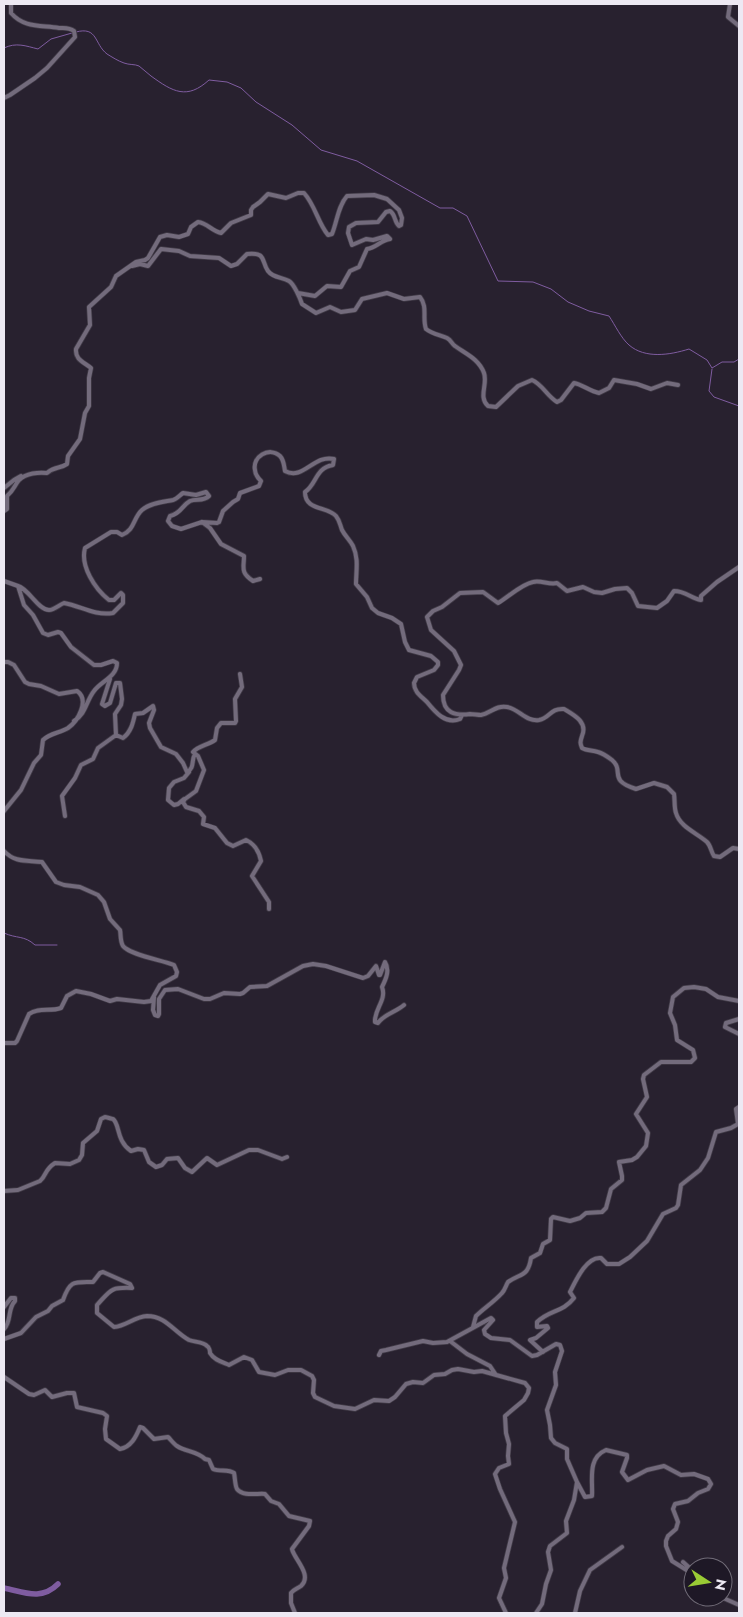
<svg xmlns="http://www.w3.org/2000/svg" width="743" height="1617" font-family="Jost,sans-serif">
	<rect width="100%" height="100%" fill="#28212f"/>
	<g fill="none" stroke-linecap="round" stroke-linejoin="round">
		<!-- stream -->
		<path stroke="#7f5ca0" stroke-width="1" d="M76,32C98,26 94,44 107,54C112,57 118,61 124,63C129,65 135,64 139,66C143,69 147,73 151,76C173,92 187,100 209,80L227,82L241,88L256,102L292,125L321,150L357,161L440,208H453L467,216L498,281L533,282L551,289L568,302L589,311L609,316C615,325 621,338 629,345C645,359 670,355 689,349L707,360L712,368L722,362H734L739,359
			M4,48C16,42 26,46 38,49L51,39L72,33
			M712,369L709,391L714,397L739,406
			M4,933C17,939 24,935 35,945H57"/>
		<!-- river -->
		<path stroke="#7f5ca0" stroke-width="5.5" d="M4,1588C24,1592 41,1601 58,1584"/>
		<defs>
			<path id="minor" d="M730,4L728,17L739,26
				M4,98L10,95L35,78L47,68L75,37L74,31C69,27 64,28 59,28C40,25 24,28 11,13V4
				M132,266L140,264L148,266L161,249L179,251L190,256L219,258L231,266L237,264L247,254C267,252 261,261 268,271C273,278 282,277 289,281C294,284 300,298 302,304L316,313L330,307L341,312L355,310L362,299L387,293L404,299L420,297C428,307 422,318 426,329C432,334 440,335 447,338C451,340 452,344 455,346C466,354 479,359 484,373C488,384 478,397 488,406L496,407L518,386L532,380C542,384 547,396 557,402L561,400L574,383C581,384 590,391 599,393L609,388L614,380L637,384L651,389L667,383L678,385
				M4,488L14,480L21,476
				M4,511L7,509V496C14,490 14,486 19,480C26,473 39,472 47,473C55,466 60,469 67,464L68,456L80,439L85,413L89,406V378L91,368C84,362 75,360 76,349L90,325L89,307L111,287L116,276L136,262L145,260L148,258L160,237L167,235L179,237L188,234L191,227L198,222C207,223 212,231 221,233L231,223L251,215V210L253,207L260,202L268,194L286,198L298,193H304C315,205 318,223 328,235L332,234C337,222 338,206 347,196L374,195L387,199L399,210L402,218L401,225L399,226C394,222 396,215 390,211L386,212L378,222L356,223L349,227L348,233L352,245L366,239L373,240L387,236L390,239C381,240 376,248 367,249L359,267L350,271L341,287L327,286L315,296L298,293
				M202,522L210,528L221,544L244,556C244,568 240,572 253,581L260,579
				M739,567L717,582L701,596V600C691,598 685,591 674,591L667,601L657,608L638,606L632,593L627,588L615,589L602,593L594,592L583,587L567,591L557,583C549,585 541,580 533,582C522,584 508,597 498,603L483,592L460,593L442,607L433,611L427,617L431,630L454,651L461,665L459,670L443,695C443,713 455,716 470,714C473,714 478,715 481,715C491,713 496,705 507,707C519,709 526,722 539,720C550,718 550,708 564,709C574,715 588,722 582,736C580,742 580,743 582,748C587,751 592,750 598,752C602,753 608,757 612,760C625,771 607,780 636,789L654,783L667,787L674,794C675,800 674,807 676,813C680,827 697,833 707,842C711,846 711,852 714,856L720,857L733,848L739,849
				M4,581L18,586
				M4,662H8L14,665L25,682L29,684L41,686L59,694L77,691C90,700 78,721 68,728C60,733 50,733 43,740L41,755L34,763L21,790L4,811
				M240,674L242,687L235,699L236,721L235,723H221L217,728L215,740C208,745 198,746 193,752L198,756L204,770L196,791L185,799L183,802L186,807L199,811L204,817L203,824L215,828L227,843L233,846L246,840C255,844 259,851 261,861L252,876C258,885 263,893 269,902V909
				M110,679L102,704L105,706L110,703L116,683H120L122,699L121,705L115,714L116,735L123,738C131,732 133,723 135,714L143,713L153,706L154,710L149,723L150,728L161,747L176,754L183,763L187,772C195,768 191,760 195,754
				M74,721C86,714 86,701 94,691C101,681 117,677 117,663L113,661L101,665H94L71,647L61,633L58,632L48,635L43,633L33,615L24,605L18,586C29,589 38,610 49,610C54,610 59,605 64,603C81,606 94,616 113,613L123,603V595L121,593L114,600H109C95,589 80,566 85,548L111,532H117L122,535C135,530 133,518 142,510C150,503 163,502 173,500C177,499 180,495 183,493L196,495L206,492L209,496C203,502 196,498 190,501C181,506 182,513 170,516L168,521L172,526L181,529L202,522L217,523L219,522L223,511L233,502L238,499L240,493L259,486L261,481C258,478 255,474 255,470C252,457 269,446 280,456C284,460 284,466 285,471C303,481 314,454 334,459L333,465C315,468 317,484 305,492C305,511 327,506 336,516C340,521 340,525 342,530C345,536 350,540 353,546C359,559 356,571 356,584L367,597L372,608L378,613L392,618L401,624L405,642L409,650L431,656L438,662V665L434,670L417,677L414,683C414,692 421,696 427,702C435,712 446,725 460,719L462,715
				M184,799L178,804L174,805L168,800L169,788L174,782L184,778L189,772
				M65,816L62,796L75,778L81,765L93,759L98,748L116,735
				M4,851C15,863 27,860 42,862L56,882L64,885L80,887L98,895L104,902L110,919L120,930C121,935 120,941 123,946C130,955 162,960 174,965L177,972L176,976L160,985L151,1001L144,1002L117,999L110,1001L91,994L76,991L67,996L61,1008C50,1012 39,1007 29,1014L17,1041L15,1043H4
				M154,997L153,1010L155,1015L158,1016L159,1014V999L165,990L178,989L204,999H210L224,993L240,994L243,993L250,987L267,986L303,966L313,964L326,966L363,978L368,976L376,966L379,975H380L385,962C390,970 386,979 382,987C387,1000 374,1009 375,1022L378,1023C384,1014 396,1012 404,1005
				M739,1019L726,1023L725,1027L739,1034
				M4,1191L18,1190L40,1181C47,1175 44,1170 55,1163L70,1164L79,1160L82,1155L83,1143L97,1131L101,1119L105,1117C106,1117 112,1119 113,1119C120,1124 116,1141 131,1151L138,1149L144,1150L149,1162L156,1167L162,1165L167,1159L178,1158L185,1168L192,1172L207,1158L217,1165L249,1150H258L282,1159L287,1157
				M4,1307L11,1298H15V1301C7,1309 12,1321 4,1329
				M473,1327L476,1316C484,1308 494,1302 502,1293C505,1290 506,1285 508,1282C521,1273 528,1277 531,1258L540,1253L543,1244L550,1240L551,1219L553,1217L570,1221L580,1218L586,1213L602,1212L606,1208L611,1189L622,1180V1176L619,1162L632,1160L637,1157L646,1146L648,1133L636,1114L647,1097L643,1079L644,1075L661,1062H691L695,1058L693,1050L677,1040L675,1025L670,1013L673,997L684,988L694,987L706,989L718,997L739,1001
				M4,1339L21,1333L36,1317L48,1311L52,1306L63,1300C70,1280 74,1282 93,1282L100,1273L103,1272L130,1284L132,1288C110,1287 111,1290 97,1305V1313L114,1327C126,1326 134,1317 147,1316C166,1316 174,1332 189,1340C194,1342 204,1342 207,1346C209,1347 210,1351 210,1353C214,1360 222,1362 229,1365L244,1357L252,1360L259,1372L275,1375L288,1370H301L312,1376L314,1380L313,1393L315,1397L334,1406L355,1409L374,1400L389,1401L395,1397L406,1384L413,1382L423,1383L434,1375L445,1374L452,1370L458,1369L474,1372L482,1371L525,1383L529,1388L528,1393L524,1400L505,1416L506,1433L509,1444L508,1456L509,1464L499,1468L495,1474L500,1489L515,1522L504,1568L506,1578L499,1598L506,1613
				M450,1341L467,1354L490,1366L496,1375
				M543,1352L530,1340L536,1338L548,1328L547,1326L537,1327V1322C551,1309 562,1313 574,1298L570,1292C576,1280 587,1256 601,1258L607,1264H619L630,1257L647,1241L663,1214L676,1208L678,1205L681,1185L700,1170L708,1158L716,1132L731,1128L738,1124L736,1109L739,1107
				M379,1355L381,1351L386,1350L423,1341L433,1343L447,1342L491,1318L493,1320L484,1330L485,1334L491,1338L510,1340L532,1356L537,1355L556,1344L560,1345L562,1351L555,1372L556,1385L547,1410L550,1425L551,1438L555,1443L567,1449V1459L577,1482L574,1500L566,1521L567,1533L550,1546L548,1552L551,1570L546,1584L542,1604L536,1613
				M4,1377L29,1394L34,1395L45,1390L52,1397L67,1393H74L77,1407L103,1413L107,1416L105,1429L106,1439L120,1449C131,1447 136,1437 140,1427L143,1428L154,1439L168,1437C171,1440 174,1444 177,1446C186,1452 197,1451 205,1459L209,1460L213,1469C220,1472 228,1469 234,1473C235,1477 235,1486 237,1489C243,1497 258,1493 265,1494L271,1501L279,1504L289,1516L310,1521L309,1526L292,1549C294,1559 313,1575 301,1586C297,1589 294,1589 291,1593V1603L295,1613
				M577,1482L585,1497L592,1496C593,1480 587,1458 606,1450L627,1455V1458L622,1472L628,1480L647,1470L664,1466L681,1475L694,1474L708,1479L711,1484L708,1489L698,1493L688,1501L675,1504L673,1509L678,1522L676,1529L668,1536L666,1541V1546L672,1561L693,1574
				M683,1562L693,1571
				M721,1597L739,1605
				M575,1613L580,1591L590,1570L622,1547"/>
		</defs>
		<!-- minor casing -->
		<use href="#minor" stroke="#413b47" stroke-width="5.5"/>
		<!-- minor -->
		<use href="#minor" stroke="#736b7c" stroke-width="4"/>
	</g>
	<!-- border -->
	<rect width="743" height="1617" fill="none" stroke="#ede9f3" stroke-width="10"/>
	<!-- north arrow -->
	<g transform="translate(708 1582) rotate(102)"><circle r="24" fill="#1e1826" stroke="#716c78"/>
	<path d="M0-4L9 19L0 12L-9 19Z" fill="#9acb35"/>
	<text y="-8" font-size="14" font-weight="bold" text-anchor="middle" fill="#ede9f3">N</text>
	</g>
</svg>
